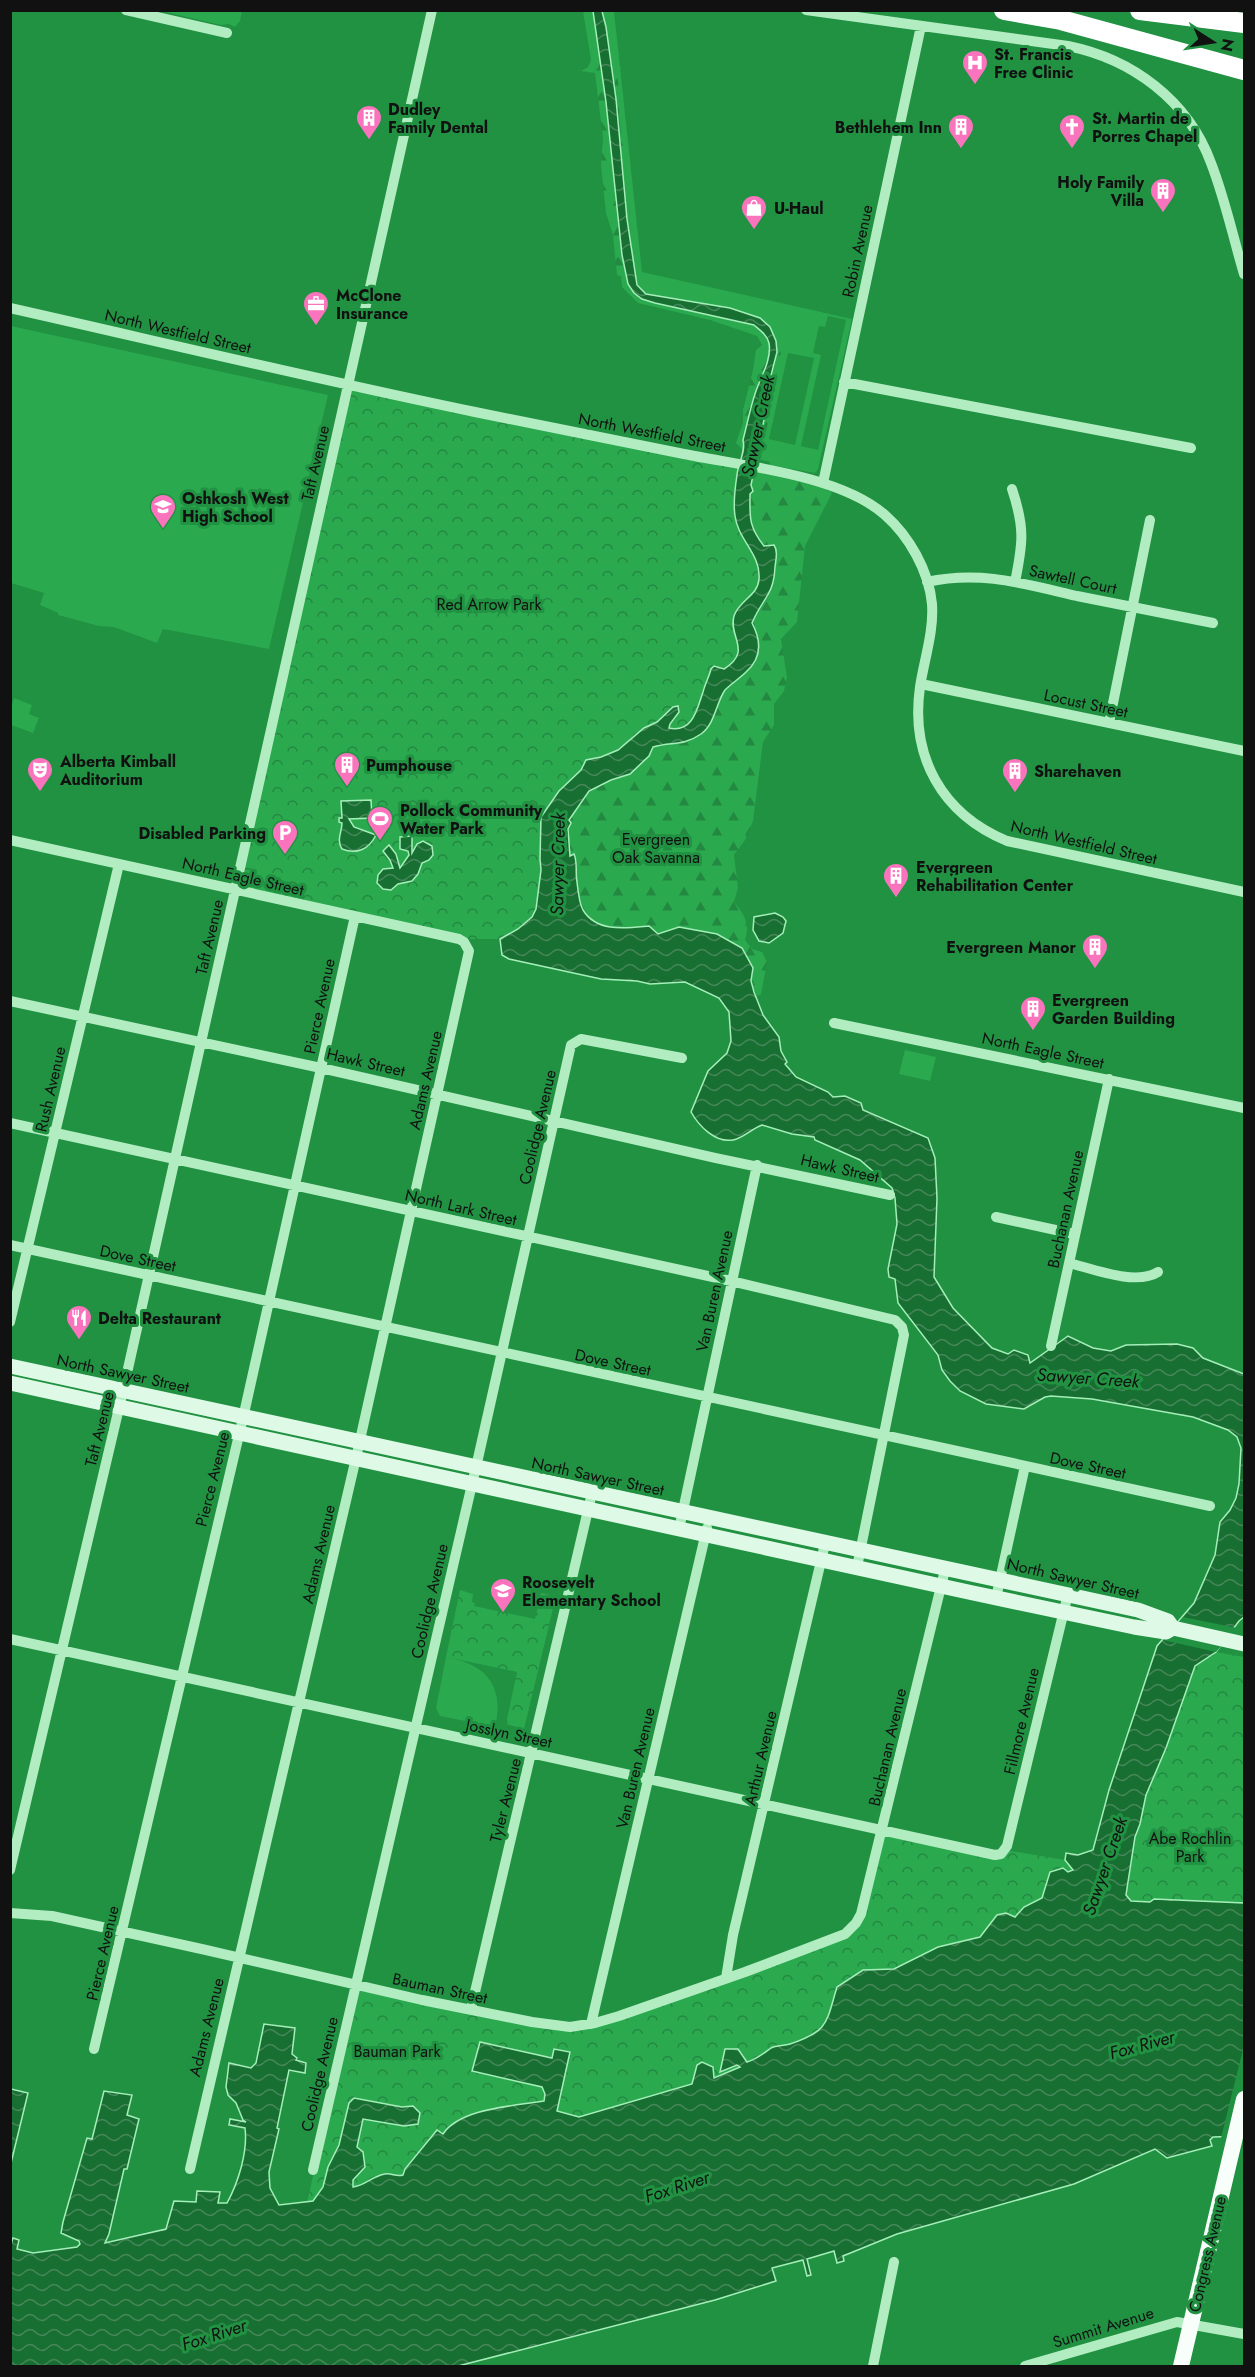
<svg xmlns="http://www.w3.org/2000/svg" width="1255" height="2377" font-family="Jost,sans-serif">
	<defs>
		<pattern id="forest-firs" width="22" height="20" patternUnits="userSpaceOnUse" patternTransform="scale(1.5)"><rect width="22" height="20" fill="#2aa94f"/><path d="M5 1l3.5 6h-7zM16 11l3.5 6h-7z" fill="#238840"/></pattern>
		<pattern id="park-crowns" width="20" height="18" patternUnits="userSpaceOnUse" patternTransform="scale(1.5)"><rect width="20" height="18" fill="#2aa94f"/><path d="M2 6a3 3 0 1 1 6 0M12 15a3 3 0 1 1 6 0" fill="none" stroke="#238840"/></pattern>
		<pattern id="water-waves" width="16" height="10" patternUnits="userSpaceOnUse" patternTransform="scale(1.5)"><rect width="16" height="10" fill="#177032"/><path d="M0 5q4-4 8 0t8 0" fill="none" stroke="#47865a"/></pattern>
	</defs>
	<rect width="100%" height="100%" fill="#219142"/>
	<!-- green -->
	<path fill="#2aa94f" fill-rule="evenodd" d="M161,11H242L240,21L235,27L229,24L221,25Z
		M583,11H614L642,272L852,319L818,469L815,473L770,465V462L749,457L762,449L777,373L768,345H762L757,336L710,320L638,303L622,287L621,276L626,277C635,235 628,191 623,148C621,129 617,113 620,93L596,62L595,73L581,71L588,67L591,60ZM828,316L846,320L818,450L801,446L821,355L813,353L819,326L825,327ZM788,353L814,358L795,445L769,439Z
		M11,326L328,395L269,649L163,629L157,643L114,627L99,626L58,615V613L40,605L44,593L11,583Z
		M14,698L32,705L29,714L39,718L33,733L11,725V708Z
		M905,1050L936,1057L930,1081L899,1074Z
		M446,1657C486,1664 505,1686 495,1727L440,1716L436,1708Z"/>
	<!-- forest -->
	<path fill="url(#forest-firs)" d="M601,55L611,58L621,68L617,77L620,93L618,123L623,142L629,196L632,269L626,278L617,275L613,235L606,213L601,165L603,138L595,73L596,62Z
		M768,344L781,352C774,384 770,418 762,449L756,453H746L736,443L743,423V410L753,370L756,350L762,345Z
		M747,466L823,483L832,493L805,546L797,622L781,639L787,677L784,691L774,704V725L763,742L753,821L745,840L734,855L738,888L734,902C745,915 750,924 745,940L752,949L762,952L767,962L761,994L757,996L751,981L753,974L717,934L679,927L658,934L649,926C640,927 630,929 621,929C580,929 575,891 577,860L570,856L568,829L571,823L569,820L583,797L595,787L630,774L653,747L662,744H682L703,733L710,723L725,691L758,645L752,623L768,597L776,572V550L764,546L760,550L744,531Z"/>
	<!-- park -->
	<path fill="url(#park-crowns)" d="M349,384L747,466L743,489L759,579L757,588L733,619C739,645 747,668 711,669C709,677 705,684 703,692C697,711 697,725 675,729L669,726L677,717C649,719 640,736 619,750C609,756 597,758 586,760L581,770L559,791L541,820L540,858L541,870L536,909L532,917L518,929L500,939H459L235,889Z
		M460,1590L473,1594L472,1602L475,1603L474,1606L535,1619L541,1593L556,1596L524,1729L506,1724L517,1672L446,1657Z
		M1216,1652L1244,1657V1903L1155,1899L1150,1902L1131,1901L1126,1895L1132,1849L1146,1795L1166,1748L1195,1666Z
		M882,1831L995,1855L1005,1850L1065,1860L1073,1869L1068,1872L1063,1868L1042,1898L1024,1907L1015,1917L997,1915L980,1937L938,1947L894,1969L863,1970L837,1987C826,2023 829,2031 789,2044C784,2046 775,2046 771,2049C763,2054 757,2059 747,2062L742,2052L721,2072L737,2065L740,2067L714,2078L697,2065L692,2084L579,2117L557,2111L569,2052L552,2058L480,2042L473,2071L542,2087L546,2094L544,2101L476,2113L443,2134L437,2130L405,2169L403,2175L396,2176L392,2174L371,2177L360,2186L353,2187L357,2147L363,2119L404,2126L411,2124V2107L402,2108L354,2098L334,2157L328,2167L323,2187L313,2201L307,2203L355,1986L532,2022L595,2023L852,1928Z"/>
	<!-- water -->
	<path fill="url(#water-waves)" stroke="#a5eeb9" stroke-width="1.5" d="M593,11H602L606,27L616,99L627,219L637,285L646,294L730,308L760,318L770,327L776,341L777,352L769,383V394L751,485L753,491L750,494C750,516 748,526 764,546L774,545C778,551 776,559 775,567C774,595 762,599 752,623C761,640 762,658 746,672C740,678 731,684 725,690C716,703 715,724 701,734C682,747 672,741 653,747L649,756L630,774L611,780L589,791L569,820L571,823L568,829L570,856L574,854C578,863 575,872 577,882C578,890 579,903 583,910C597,933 627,928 649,926L658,934L679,927L717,934L742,948L753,968L751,981L754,992L763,1015L779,1037L781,1051L787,1062L785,1064L796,1077L828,1092L833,1097L845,1096L861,1103L863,1110L928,1138L935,1158L937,1198L934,1277L953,1308L992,1348L1008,1354L1014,1350L1028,1355L1030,1363L1068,1336L1093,1348L1111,1351L1126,1345L1177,1344L1193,1348L1203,1358L1244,1374V1617L1239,1621L1216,1652L1195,1666L1166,1748L1146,1795L1140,1824L1135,1837L1126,1895L1131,1901L1150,1902L1154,1899L1244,1903V2136L1213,2137L1210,2140L1212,2146L1167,2158L1155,2149L1074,2184L897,2234L843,2256L844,2261L837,2263L834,2251L807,2259L811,2275L807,2276L803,2260L772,2268L776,2281L715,2300L458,2366H11L10,2247L13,2238L19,2240L17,2249L33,2253L77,2247L80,2244L79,2241L61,2233L63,2222L87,2138L92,2139L104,2091L132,2095L127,2115L139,2119L127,2169H124L109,2234L105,2243L166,2229L174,2201L196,2202L197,2191L220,2192L218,2203H227C238,2183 248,2152 245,2128L229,2125L230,2119L246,2122L243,2120L236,2103L228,2095L226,2087L229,2063L251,2068L256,2063L264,2024L295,2028L292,2054L297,2058L296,2060L306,2063L305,2073L289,2070L277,2128L279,2129L269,2172L270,2188L279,2205L313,2201L323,2187L328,2167L339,2145L349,2103L354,2098L402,2107L413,2106L420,2113L418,2124L404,2126L363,2119L357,2147L363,2152L365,2167L353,2180V2187C365,2186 372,2176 385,2174C392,2173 396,2177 403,2175L405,2169L437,2130L443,2134C460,2108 515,2106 544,2101L545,2094L542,2087L472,2071L480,2042L552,2058L554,2049L570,2052L557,2111L579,2117L692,2084L697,2065L702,2062L713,2067L714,2078L740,2067L737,2065L720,2072L725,2049H738L747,2062C757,2059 763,2054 771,2048C776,2045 784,2046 790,2044C829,2031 826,2023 837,1987L863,1970L894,1969L938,1947L980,1937L997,1915L1006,1913L1015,1917L1024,1907L1042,1898L1050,1872L1063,1868L1068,1872L1073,1870L1065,1860L1066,1853L1078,1855L1093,1850L1109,1790L1157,1646L1194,1603L1215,1555L1220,1522L1230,1510L1236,1498L1239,1484L1241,1448L1237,1437L1228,1430L1193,1417L1092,1399L1051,1396L1045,1397L1024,1409L986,1404L960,1391L950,1381L942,1370L938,1355L898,1303L895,1279L889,1277L888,1269L897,1224L895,1198L892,1188L860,1160L815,1140L814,1137L792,1134L762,1125C753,1128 742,1139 733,1140C715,1143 699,1126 691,1112L708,1071L727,1053L731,1041L729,1012L719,998L685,982L650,984L637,981L601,979L509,959L502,955L500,939L518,929L532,917L536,909L541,870L540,859L541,817L559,791L581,770L586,760L601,757L618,750L644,728L657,722L673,707L678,706L679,712L670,724L669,728C693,733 697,709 703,692C705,684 709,677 711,669L714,666L724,669C753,651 728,637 734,616C739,600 758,596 759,579C761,554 738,540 735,516C733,503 735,488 737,475C738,463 746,452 743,440C747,425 750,409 755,394C760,378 772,360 769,343C767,335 760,330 754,325L655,303L642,299L634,293L628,284L622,255L606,102Z
		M371,800L372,818L349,819L354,827L376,835C369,849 357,855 342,849C336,840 342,832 342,823L339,822V818H342L341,801Z
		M412,836V853L417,844L423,841L432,846L433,855L429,860L422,863L418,874L412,881L398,884L391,890L383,889L377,883L378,875L383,869L393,868L390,860L383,851L389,845L396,854L400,868L409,855L408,851L400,849V837Z
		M775,913L783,917L786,921L783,933L769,943L759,941L753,930L754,917Z
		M11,2089L28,2093L11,2163L10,2089Z"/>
	<!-- pier -->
	<path fill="#219142" d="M1183,1617L1237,1628L1216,1652L1163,1640Z
		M1244,2045V2139L1221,2138Z"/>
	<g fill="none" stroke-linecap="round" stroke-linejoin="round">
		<!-- street -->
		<path stroke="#b2edc2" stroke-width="10" d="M126,10L227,33
			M806,10L1068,46C1132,59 1188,100 1211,163C1225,199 1233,237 1244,274
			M10,308C165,343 320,380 475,412C545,426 614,440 684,454C743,466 840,475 885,515C909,536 929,571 932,604C934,632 924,660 920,687C910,757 942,814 1007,841L1244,892
			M844,382L1191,448
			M823,483L921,26
			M1012,489C1025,528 1023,543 1015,582
			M927,582C980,570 1025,584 1077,596C1122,605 1167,614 1213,623
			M921,684L1244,751
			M1109,723L1150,520
			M10,840L459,939L464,942L469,951L356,1458L190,2169
			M10,1001L321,1068L716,1158L890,1195
			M834,1023L1244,1108
			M10,1123L731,1281L895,1320L902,1327L904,1335L857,1567
			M996,1217L1074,1234
			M10,1245L1210,1506
			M1069,1263C1093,1269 1136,1286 1158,1272
			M10,1322L119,864
			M1051,1346L1109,1079
			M679,1529L757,1165
			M996,1598L1025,1466
			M10,1639L995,1855L1001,1854L1007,1846L1068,1594
			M10,1870L123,1391L432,10
			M10,1913L52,1916L206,1950L422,2000L532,2022L570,2027L595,2023L619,2016L745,1972L845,1934L856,1923L861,1914L945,1570
			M726,1978L733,1935L825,1544
			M471,2009L592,1493
			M591,2024L707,1528
			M94,2049L243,1418L355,916
			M313,2170L479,1454L571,1045L581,1039L682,1058
			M873,2366L894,2262
			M1025,2366L1177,2322L1244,2334"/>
		<!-- secondary -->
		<path stroke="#defae6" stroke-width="15" d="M10,1366L1138,1610L1168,1621L1173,1628
			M10,1383L973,1593L1134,1627L1166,1632L1173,1628L1244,1644"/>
		<!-- primary -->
		<path stroke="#f8fffa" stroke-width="16" d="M1181,2366L1244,2099"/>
		<!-- highway -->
		<path stroke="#fff" stroke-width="20" d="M1004,10L1061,20L1244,70
			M1140,10L1244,23"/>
	</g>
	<!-- icons -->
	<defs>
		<symbol id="hospital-pin" viewBox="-11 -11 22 30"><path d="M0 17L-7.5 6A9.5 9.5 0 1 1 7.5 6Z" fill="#fa73bd" stroke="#219142"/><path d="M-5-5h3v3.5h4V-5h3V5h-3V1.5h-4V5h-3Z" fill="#fff"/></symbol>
		<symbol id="building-pin" viewBox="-11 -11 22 30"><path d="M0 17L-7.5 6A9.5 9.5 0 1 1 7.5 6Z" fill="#fa73bd" stroke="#219142"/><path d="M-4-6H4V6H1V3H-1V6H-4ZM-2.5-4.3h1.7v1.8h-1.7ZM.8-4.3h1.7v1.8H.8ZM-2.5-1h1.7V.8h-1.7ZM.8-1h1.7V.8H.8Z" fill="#fff"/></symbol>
		<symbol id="church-pin" viewBox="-11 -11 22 30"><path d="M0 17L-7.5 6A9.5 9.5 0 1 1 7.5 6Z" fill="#fa73bd" stroke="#219142"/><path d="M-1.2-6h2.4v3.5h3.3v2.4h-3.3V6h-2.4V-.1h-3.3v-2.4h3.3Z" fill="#fff"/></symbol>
		<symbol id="shop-pin" viewBox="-11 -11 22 30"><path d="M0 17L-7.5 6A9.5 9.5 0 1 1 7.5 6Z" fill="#fa73bd" stroke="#219142"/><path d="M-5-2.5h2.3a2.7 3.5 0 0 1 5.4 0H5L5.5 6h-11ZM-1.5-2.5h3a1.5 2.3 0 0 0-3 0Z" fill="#fff"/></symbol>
		<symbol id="office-pin" viewBox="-11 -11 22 30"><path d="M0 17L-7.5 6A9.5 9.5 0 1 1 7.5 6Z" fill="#fa73bd" stroke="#219142"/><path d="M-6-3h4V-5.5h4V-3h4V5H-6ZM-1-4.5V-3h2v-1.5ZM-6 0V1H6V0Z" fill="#fff"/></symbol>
		<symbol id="school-pin" viewBox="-11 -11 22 30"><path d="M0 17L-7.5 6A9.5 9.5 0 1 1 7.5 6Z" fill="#fa73bd" stroke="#219142"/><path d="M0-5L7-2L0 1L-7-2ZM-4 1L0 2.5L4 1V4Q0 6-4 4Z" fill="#fff"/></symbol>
		<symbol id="theatre-pin" viewBox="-11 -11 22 30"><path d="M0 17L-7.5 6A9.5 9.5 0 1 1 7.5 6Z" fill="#fa73bd" stroke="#219142"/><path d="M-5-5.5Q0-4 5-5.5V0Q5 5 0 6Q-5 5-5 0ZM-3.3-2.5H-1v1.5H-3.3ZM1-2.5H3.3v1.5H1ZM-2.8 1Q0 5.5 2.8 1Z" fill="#fff"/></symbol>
		<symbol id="stadium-pin" viewBox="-11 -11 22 30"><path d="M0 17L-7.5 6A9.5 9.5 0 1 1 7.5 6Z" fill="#fa73bd" stroke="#219142"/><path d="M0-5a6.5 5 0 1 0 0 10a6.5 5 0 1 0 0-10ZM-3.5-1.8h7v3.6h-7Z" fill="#fff"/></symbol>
		<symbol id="parking-pin" viewBox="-11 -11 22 30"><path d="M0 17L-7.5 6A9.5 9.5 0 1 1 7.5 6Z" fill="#fa73bd" stroke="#219142"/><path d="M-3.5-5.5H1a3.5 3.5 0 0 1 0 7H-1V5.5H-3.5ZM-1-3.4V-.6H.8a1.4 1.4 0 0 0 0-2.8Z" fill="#fff"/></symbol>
		<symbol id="restaurant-pin" viewBox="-11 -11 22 30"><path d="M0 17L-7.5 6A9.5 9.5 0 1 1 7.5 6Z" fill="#fa73bd" stroke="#219142"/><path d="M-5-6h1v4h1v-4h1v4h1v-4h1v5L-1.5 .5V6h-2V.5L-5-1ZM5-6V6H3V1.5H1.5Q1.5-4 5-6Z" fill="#fff"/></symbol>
	</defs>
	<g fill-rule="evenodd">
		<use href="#hospital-pin" x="960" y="48" width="30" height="40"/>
		<use href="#building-pin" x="354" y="103" width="30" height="40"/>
		<use href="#building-pin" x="946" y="112" width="30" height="40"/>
		<use href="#church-pin" x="1057" y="112" width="30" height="40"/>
		<use href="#building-pin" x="1148" y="176" width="30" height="40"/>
		<use href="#shop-pin" x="739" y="193" width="30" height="40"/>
		<use href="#office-pin" x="301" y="289" width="30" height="40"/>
		<use href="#school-pin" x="148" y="492" width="30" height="40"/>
		<use href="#building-pin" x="332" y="750" width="30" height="40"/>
		<use href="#theatre-pin" x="25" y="755" width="30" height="40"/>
		<use href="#building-pin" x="1000" y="756" width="30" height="40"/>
		<use href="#stadium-pin" x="365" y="804" width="30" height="40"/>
		<use href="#parking-pin" x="270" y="818" width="30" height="40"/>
		<use href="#building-pin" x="881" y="861" width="30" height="40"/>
		<use href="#building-pin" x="1080" y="932" width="30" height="40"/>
		<use href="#building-pin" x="1018" y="994" width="30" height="40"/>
		<use href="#restaurant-pin" x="64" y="1303" width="30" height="40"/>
		<use href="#school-pin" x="488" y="1576" width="30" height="40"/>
	</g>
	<g text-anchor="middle" stroke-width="6" stroke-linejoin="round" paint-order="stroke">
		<!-- poi labels -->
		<g font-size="16" font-weight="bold" fill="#111" stroke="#219142" text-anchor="start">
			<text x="994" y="60">St. Francis<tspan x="994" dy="18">Free Clinic</tspan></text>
			<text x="388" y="115">Dudley<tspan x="388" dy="18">Family Dental</tspan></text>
			<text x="1092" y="124">St. Martin de<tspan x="1092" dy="18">Porres Chapel</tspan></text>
			<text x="942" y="133" text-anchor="end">Bethlehem Inn</text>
			<text x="1144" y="188" text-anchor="end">Holy Family<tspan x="1144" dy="18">Villa</tspan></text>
			<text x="774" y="214">U-Haul</text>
			<text x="336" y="301">McClone<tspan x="336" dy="18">Insurance</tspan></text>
			<text x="182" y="504">Oshkosh West<tspan x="182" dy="18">High School</tspan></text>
			<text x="60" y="767">Alberta Kimball<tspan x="60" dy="18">Auditorium</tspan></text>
			<text x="366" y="771">Pumphouse</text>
			<text x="1034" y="777">Sharehaven</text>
			<text x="400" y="816">Pollock Community<tspan x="400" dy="18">Water Park</tspan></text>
			<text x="266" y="839" text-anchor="end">Disabled Parking</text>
			<text x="916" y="873">Evergreen<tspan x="916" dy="18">Rehabilitation Center</tspan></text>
			<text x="1076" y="953" text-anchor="end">Evergreen Manor</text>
			<text x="1052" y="1006">Evergreen<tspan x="1052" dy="18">Garden Building</tspan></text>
			<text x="98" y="1324">Delta Restaurant</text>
			<text x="522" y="1588">Roosevelt<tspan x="522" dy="18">Elementary School</tspan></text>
		</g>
		<!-- street labels -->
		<g font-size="16" fill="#111" stroke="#219142">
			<text transform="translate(857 251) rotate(-78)" y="6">Robin Avenue</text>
			<text transform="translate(178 331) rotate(13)" y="6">North Westfield Street</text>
			<text transform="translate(652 432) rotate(11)" y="6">North Westfield Street</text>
			<text transform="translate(315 463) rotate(-77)" y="6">Taft Avenue</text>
			<text transform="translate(1073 579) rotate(12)" y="6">Sawtell Court</text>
			<text transform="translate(1086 703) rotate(12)" y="6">Locust Street</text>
			<text transform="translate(1084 842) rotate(13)" y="6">North Westfield Street</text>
			<text transform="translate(243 876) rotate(13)" y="6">North Eagle Street</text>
			<text transform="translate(209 937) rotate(-77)" y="6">Taft Avenue</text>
			<text transform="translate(319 1006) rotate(-78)" y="6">Pierce Avenue</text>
			<text transform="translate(1043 1050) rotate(12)" y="6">North Eagle Street</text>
			<text transform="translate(366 1062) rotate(13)" y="6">Hawk Street</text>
			<text transform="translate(425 1080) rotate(-77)" y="6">Adams Avenue</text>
			<text transform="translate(50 1089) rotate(-77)" y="6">Rush Avenue</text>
			<text transform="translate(537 1127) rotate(-77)" y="6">Coolidge Avenue</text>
			<text transform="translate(840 1168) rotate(13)" y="6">Hawk Street</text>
			<text transform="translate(461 1207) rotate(13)" y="6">North Lark Street</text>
			<text transform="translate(1065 1209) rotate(-78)" y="6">Buchanan Avenue</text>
			<text transform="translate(138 1258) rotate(12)" y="6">Dove Street</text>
			<text transform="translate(714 1291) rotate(-78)" y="6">Van Buren Avenue</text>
			<text transform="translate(613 1362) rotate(12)" y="6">Dove Street</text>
			<text transform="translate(123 1373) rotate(12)" y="6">North Sawyer Street</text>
			<text transform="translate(99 1429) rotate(-76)" y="6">Taft Avenue</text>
			<text transform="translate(1088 1465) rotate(12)" y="6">Dove Street</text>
			<text transform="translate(598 1476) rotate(12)" y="6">North Sawyer Street</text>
			<text transform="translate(212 1479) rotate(-76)" y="6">Pierce Avenue</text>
			<text transform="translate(318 1554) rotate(-77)" y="6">Adams Avenue</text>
			<text transform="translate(1073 1578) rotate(13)" y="6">North Sawyer Street</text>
			<text transform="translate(429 1601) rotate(-77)" y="6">Coolidge Avenue</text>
			<text transform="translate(1021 1721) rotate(-77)" y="6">Fillmore Avenue</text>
			<text transform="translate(509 1733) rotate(12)" y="6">Josslyn Street</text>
			<text transform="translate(887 1747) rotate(-77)" y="6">Buchanan Avenue</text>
			<text transform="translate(760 1758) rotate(-77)" y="6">Arthur Avenue</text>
			<text transform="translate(635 1768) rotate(-77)" y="6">Van Buren Avenue</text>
			<text transform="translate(505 1800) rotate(-76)" y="6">Tyler Avenue</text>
			<text transform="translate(102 1953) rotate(-77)" y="6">Pierce Avenue</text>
			<text transform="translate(440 1988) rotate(12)" y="6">Bauman Street</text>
			<text transform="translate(206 2027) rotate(-76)" y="6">Adams Avenue</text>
			<text transform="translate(319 2074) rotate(-77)" y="6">Coolidge Avenue</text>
			<text transform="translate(1207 2254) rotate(-77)" y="6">Congress Avenue</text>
			<text transform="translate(1103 2327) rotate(-17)" y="6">Summit Avenue</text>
		</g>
		<!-- park labels -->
		<g font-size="16" fill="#111" stroke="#219142">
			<text x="489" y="610">Red Arrow Park</text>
			<text x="656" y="845">Evergreen<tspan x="656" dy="18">Oak Savanna</tspan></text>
			<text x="1190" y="1844">Abe Rochlin<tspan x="1190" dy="18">Park</tspan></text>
			<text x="397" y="2057">Bauman Park</text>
		</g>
		<!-- water labels -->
		<g font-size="18" font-style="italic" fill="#111" stroke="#219142">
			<text transform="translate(758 426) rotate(-78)" y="6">Sawyer Creek</text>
			<text transform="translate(558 864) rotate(-89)" y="6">Sawyer Creek</text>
			<text transform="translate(1088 1378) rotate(4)" y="6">Sawyer Creek</text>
			<text transform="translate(1105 1866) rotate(-71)" y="6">Sawyer Creek</text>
			<text transform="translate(1142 2045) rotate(-15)" y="6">Fox River</text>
			<text transform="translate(677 2187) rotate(-18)" y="6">Fox River</text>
			<text transform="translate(214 2335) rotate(-18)" y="6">Fox River</text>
		</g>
	</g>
	<!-- border -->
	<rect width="1255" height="2377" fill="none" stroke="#111111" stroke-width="24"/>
	<!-- north arrow -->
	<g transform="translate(1213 42) rotate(102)" stroke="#219142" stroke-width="4.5" paint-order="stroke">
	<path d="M0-4.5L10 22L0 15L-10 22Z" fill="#111111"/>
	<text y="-9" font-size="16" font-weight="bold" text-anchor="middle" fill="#111111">N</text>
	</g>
</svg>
